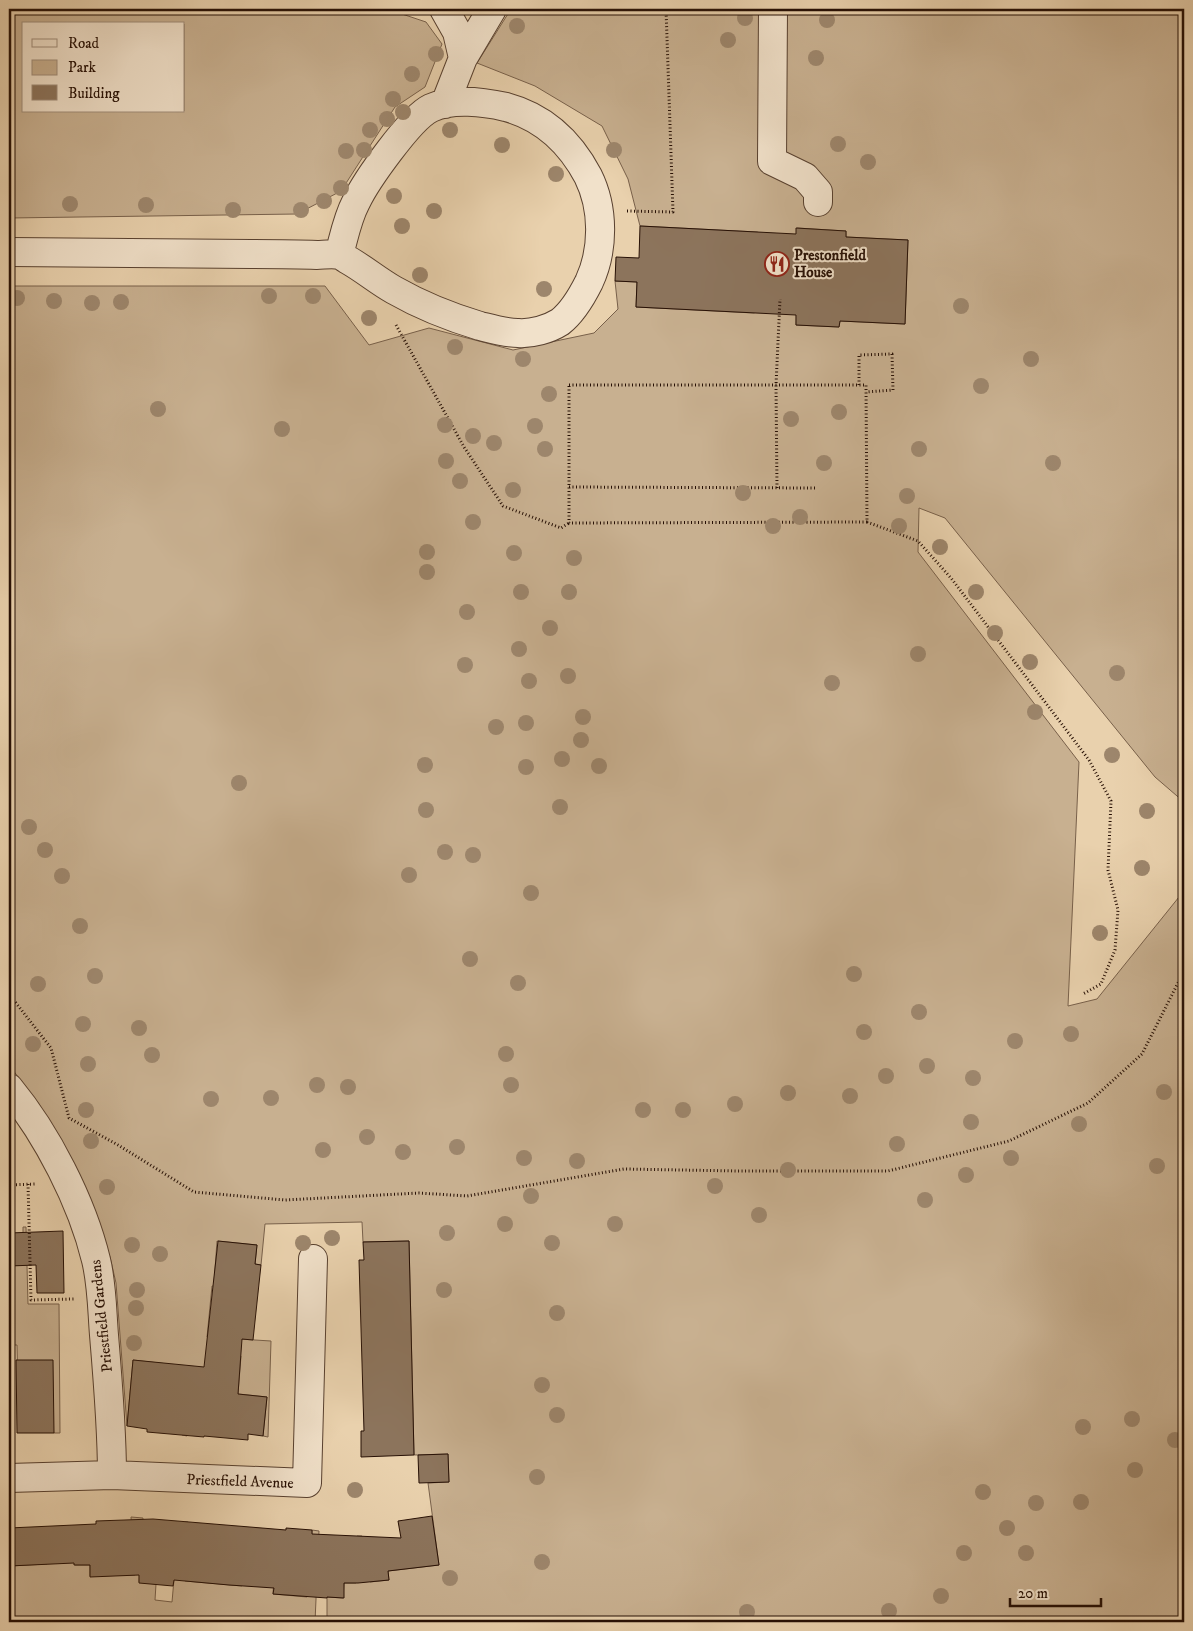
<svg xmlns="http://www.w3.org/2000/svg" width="1193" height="1631" font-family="'IM FELL DW Pica',serif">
	<rect width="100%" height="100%" fill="#e9d1ad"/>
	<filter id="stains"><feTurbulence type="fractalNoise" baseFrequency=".004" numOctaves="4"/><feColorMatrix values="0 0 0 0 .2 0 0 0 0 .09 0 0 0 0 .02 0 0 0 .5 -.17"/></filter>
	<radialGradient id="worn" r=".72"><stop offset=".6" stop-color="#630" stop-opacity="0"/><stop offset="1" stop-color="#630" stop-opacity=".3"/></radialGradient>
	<!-- green -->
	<path fill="#c8b090" stroke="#78604a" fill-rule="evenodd" d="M9,9H387L426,22L442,44L425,87L395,107L341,191L297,214L9,218ZM24,24H184V111H24Z
		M511,9H1184V802L1155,777L945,518L919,508L918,552L1079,762L1068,1006L1097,999L1179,897L1184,884V1622H327V1597L343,1598L344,1583H356L357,1536H362V1539H365L370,1582L389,1580L388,1571L439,1565L428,1483L449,1482L448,1454L414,1455L409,1241L363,1242L362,1222L265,1224L261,1265L255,1264L257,1245L217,1241L214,1283L253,1289L212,1286L207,1337L271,1341L268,1437L263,1436L267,1397L238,1394L241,1356L191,1390L187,1436L182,1435L168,1364L133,1360L127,1426L116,1283L110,1257L95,1220L39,1104L9,1065V286H325L369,345L429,328L513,350L594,333L618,309L615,281L637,282L636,307L754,313L797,295L796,325L839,327L840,321L905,324L908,240L846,237V231L797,228L796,246L757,232L640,226L628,179L602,126L535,86L477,63Z
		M23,1227H26L28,1304H59L60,1433H54L18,1389L17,1345H9V1266L23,1265Z
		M131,1517L143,1518L139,1582L156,1584L155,1600L172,1602L175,1568H182L185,1522H188L185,1581L242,1586L243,1573L277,1530L273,1594L307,1597L312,1530L319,1531L315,1622H9V1566L47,1564L73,1530L75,1565H90V1576L135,1575Z"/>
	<!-- building -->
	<path fill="#8c745c" stroke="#271005" d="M640,226L796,234V228L846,231V237L908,240L905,324L840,321L839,327L796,325V315L636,307L637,282L615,281L616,257L639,258Z
		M63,1231L64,1293H37L36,1265L9,1266V1233Z
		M218,1241L257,1245L255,1264L261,1265L253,1340L242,1339L238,1394L267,1397L263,1436L248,1434V1440L204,1436V1437L147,1432V1429L127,1426L133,1360L204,1367Z
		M409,1241L414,1455L361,1457V1431H364L359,1260H364L363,1242Z
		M16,1360H53L54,1433H17Z
		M448,1454L449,1482L419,1483L418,1455Z
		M432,1516L439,1565L388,1571L389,1580L358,1583H344V1598L327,1597V1598L273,1594L274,1588L229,1585L174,1580L173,1586L139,1583V1575L90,1577V1565H74V1563L9,1566V1528L96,1524V1521L153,1519L286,1530V1528L312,1530V1534L401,1538L398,1521Z"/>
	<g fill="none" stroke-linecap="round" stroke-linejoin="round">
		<defs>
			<path id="minor" d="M444,9L457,32L463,58L445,104
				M773,9L772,161L805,177L818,192V202
				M463,58L492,9
				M9,252C89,253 170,253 251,254C273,254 295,254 317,255C323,255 332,253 339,255C342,256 345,258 348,260C364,269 378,281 394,290C422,306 450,317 480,326C492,329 506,333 518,333C532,334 549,329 560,322C573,312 582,296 589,282C604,250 604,208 588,176C570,142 543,117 506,107C484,102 452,98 431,108C410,118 366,181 356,202C347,219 344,237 339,255
				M9,1088C47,1134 82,1202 96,1260C102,1284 102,1310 104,1335C108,1382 112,1429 112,1475
				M9,1478L112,1475L307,1483L313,1259"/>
		</defs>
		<!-- minor casing -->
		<use href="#minor" stroke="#58402f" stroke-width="30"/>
		<!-- path -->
		<path stroke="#271005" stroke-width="3" stroke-dasharray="1 2.5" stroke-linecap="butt" d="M627,211L673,212L666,9
			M396,325L464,447L503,506L561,528L569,523
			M569,385H866L867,522L569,523Z
			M859,385V355L892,354L893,390L866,392
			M569,487L815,488
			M777,488L776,385L780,299
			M867,522L918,541L951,578L1089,760L1111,801L1108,870L1118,910L1115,950L1101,984L1083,994
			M9,994L51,1048L69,1118L118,1145L194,1192L285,1200L419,1193L467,1196L624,1169L739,1171H888L1009,1141L1088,1103L1142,1054L1184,971
			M28,1184L31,1300L74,1299
			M9,1185L35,1184"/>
		<!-- minor -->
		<use href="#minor" stroke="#f1e1ca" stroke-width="28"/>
	</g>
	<!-- trees -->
	<g fill="#9d866c">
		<circle cx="745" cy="18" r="8"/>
		<circle cx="827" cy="20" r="8"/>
		<circle cx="517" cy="26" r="8"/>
		<circle cx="728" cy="40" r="8"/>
		<circle cx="436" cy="54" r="8"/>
		<circle cx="816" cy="58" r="8"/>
		<circle cx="412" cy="74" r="8"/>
		<circle cx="393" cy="99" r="8"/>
		<circle cx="403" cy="112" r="8"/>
		<circle cx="387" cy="119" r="8"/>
		<circle cx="370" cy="130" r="8"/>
		<circle cx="450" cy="130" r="8"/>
		<circle cx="838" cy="144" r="8"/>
		<circle cx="502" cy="145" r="8"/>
		<circle cx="364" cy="150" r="8"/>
		<circle cx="614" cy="150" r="8"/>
		<circle cx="346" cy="151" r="8"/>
		<circle cx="868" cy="162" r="8"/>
		<circle cx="556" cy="174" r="8"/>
		<circle cx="341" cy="188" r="8"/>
		<circle cx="394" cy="196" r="8"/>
		<circle cx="324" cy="201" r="8"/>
		<circle cx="70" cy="204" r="8"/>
		<circle cx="146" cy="205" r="8"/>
		<circle cx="233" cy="210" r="8"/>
		<circle cx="301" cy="210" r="8"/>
		<circle cx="434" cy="211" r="8"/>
		<circle cx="402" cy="226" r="8"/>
		<circle cx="420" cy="275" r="8"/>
		<circle cx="544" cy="289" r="8"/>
		<circle cx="269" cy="296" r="8"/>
		<circle cx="313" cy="296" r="8"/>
		<circle cx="17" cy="298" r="8"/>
		<circle cx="54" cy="301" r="8"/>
		<circle cx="121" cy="302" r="8"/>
		<circle cx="92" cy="303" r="8"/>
		<circle cx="961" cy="306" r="8"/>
		<circle cx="369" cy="318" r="8"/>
		<circle cx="455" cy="347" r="8"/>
		<circle cx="523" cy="359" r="8"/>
		<circle cx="1031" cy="359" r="8"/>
		<circle cx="981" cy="386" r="8"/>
		<circle cx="549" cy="394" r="8"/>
		<circle cx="158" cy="409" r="8"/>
		<circle cx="839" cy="412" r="8"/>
		<circle cx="791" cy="419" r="8"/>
		<circle cx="445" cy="425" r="8"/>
		<circle cx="535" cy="426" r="8"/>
		<circle cx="282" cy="429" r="8"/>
		<circle cx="473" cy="436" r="8"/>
		<circle cx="494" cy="443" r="8"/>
		<circle cx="545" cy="449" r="8"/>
		<circle cx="919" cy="449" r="8"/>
		<circle cx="446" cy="461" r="8"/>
		<circle cx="824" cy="463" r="8"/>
		<circle cx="1053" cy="463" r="8"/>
		<circle cx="460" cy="481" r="8"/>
		<circle cx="513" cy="490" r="8"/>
		<circle cx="743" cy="493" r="8"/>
		<circle cx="907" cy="496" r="8"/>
		<circle cx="800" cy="517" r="8"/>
		<circle cx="473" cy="522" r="8"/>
		<circle cx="773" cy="526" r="8"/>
		<circle cx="899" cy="526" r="8"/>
		<circle cx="940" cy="547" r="8"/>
		<circle cx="427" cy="552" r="8"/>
		<circle cx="514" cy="553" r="8"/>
		<circle cx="574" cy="558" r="8"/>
		<circle cx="427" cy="572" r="8"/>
		<circle cx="521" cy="592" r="8"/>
		<circle cx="569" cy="592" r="8"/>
		<circle cx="976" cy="592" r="8"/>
		<circle cx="467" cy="612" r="8"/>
		<circle cx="550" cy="628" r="8"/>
		<circle cx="995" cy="633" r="8"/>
		<circle cx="519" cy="649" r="8"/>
		<circle cx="918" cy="654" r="8"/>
		<circle cx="1030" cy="662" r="8"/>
		<circle cx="465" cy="665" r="8"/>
		<circle cx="1117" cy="673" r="8"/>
		<circle cx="568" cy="676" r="8"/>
		<circle cx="529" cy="681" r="8"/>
		<circle cx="832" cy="683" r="8"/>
		<circle cx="1035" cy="712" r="8"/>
		<circle cx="583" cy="717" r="8"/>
		<circle cx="526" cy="723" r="8"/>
		<circle cx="496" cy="727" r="8"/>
		<circle cx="581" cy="740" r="8"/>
		<circle cx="1112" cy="755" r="8"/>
		<circle cx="562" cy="759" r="8"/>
		<circle cx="425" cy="765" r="8"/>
		<circle cx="599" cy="766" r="8"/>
		<circle cx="526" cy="767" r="8"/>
		<circle cx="239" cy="783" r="8"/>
		<circle cx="560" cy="807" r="8"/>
		<circle cx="426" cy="810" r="8"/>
		<circle cx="1147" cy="811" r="8"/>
		<circle cx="29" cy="827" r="8"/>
		<circle cx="45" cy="850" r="8"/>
		<circle cx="445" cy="852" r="8"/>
		<circle cx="473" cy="855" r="8"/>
		<circle cx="1142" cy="868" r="8"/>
		<circle cx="409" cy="875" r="8"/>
		<circle cx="62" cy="876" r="8"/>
		<circle cx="531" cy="893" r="8"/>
		<circle cx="80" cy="926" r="8"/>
		<circle cx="1100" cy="933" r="8"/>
		<circle cx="470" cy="959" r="8"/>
		<circle cx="854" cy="974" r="8"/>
		<circle cx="95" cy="976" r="8"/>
		<circle cx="518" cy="983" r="8"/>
		<circle cx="38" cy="984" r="8"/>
		<circle cx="919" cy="1012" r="8"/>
		<circle cx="83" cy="1024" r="8"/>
		<circle cx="139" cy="1028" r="8"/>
		<circle cx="864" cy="1032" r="8"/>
		<circle cx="1071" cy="1034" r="8"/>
		<circle cx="1015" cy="1041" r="8"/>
		<circle cx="33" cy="1044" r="8"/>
		<circle cx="506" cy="1054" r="8"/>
		<circle cx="152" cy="1055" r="8"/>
		<circle cx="88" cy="1064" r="8"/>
		<circle cx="927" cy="1066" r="8"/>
		<circle cx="886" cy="1076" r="8"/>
		<circle cx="973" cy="1078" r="8"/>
		<circle cx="317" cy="1085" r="8"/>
		<circle cx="511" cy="1085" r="8"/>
		<circle cx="348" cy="1087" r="8"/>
		<circle cx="1164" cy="1092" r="8"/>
		<circle cx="788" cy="1093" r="8"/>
		<circle cx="850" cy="1096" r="8"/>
		<circle cx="271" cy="1098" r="8"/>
		<circle cx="211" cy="1099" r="8"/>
		<circle cx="735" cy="1104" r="8"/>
		<circle cx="86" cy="1110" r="8"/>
		<circle cx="643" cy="1110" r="8"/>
		<circle cx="683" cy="1110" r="8"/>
		<circle cx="971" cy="1122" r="8"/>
		<circle cx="1079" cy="1124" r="8"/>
		<circle cx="367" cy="1137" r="8"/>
		<circle cx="91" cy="1141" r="8"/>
		<circle cx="897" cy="1144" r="8"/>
		<circle cx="457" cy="1147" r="8"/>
		<circle cx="323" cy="1150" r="8"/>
		<circle cx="403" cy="1152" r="8"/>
		<circle cx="524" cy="1158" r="8"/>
		<circle cx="1011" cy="1158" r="8"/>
		<circle cx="577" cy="1161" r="8"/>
		<circle cx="1157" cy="1166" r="8"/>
		<circle cx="788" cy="1170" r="8"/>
		<circle cx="966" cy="1175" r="8"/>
		<circle cx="715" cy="1186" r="8"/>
		<circle cx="107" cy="1187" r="8"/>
		<circle cx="531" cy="1196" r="8"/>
		<circle cx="925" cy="1200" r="8"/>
		<circle cx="759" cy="1215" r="8"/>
		<circle cx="505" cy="1224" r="8"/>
		<circle cx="615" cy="1224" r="8"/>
		<circle cx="447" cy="1233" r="8"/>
		<circle cx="332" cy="1238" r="8"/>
		<circle cx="303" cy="1243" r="8"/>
		<circle cx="552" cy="1243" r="8"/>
		<circle cx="132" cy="1245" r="8"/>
		<circle cx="160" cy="1254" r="8"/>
		<circle cx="137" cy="1290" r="8"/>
		<circle cx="444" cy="1290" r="8"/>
		<circle cx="136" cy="1308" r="8"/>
		<circle cx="557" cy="1313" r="8"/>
		<circle cx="134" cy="1343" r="8"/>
		<circle cx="542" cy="1385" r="8"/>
		<circle cx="557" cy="1415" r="8"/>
		<circle cx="1132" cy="1419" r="8"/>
		<circle cx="1083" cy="1427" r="8"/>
		<circle cx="1175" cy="1440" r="8"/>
		<circle cx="1135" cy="1470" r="8"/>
		<circle cx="537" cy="1477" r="8"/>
		<circle cx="355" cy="1490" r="8"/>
		<circle cx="983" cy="1492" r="8"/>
		<circle cx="1081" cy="1502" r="8"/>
		<circle cx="1036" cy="1503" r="8"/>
		<circle cx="1007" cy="1528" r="8"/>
		<circle cx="964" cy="1553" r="8"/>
		<circle cx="1026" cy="1553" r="8"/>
		<circle cx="542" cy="1562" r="8"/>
		<circle cx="450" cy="1578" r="8"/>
		<circle cx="941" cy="1596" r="8"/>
		<circle cx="889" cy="1611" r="8"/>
		<circle cx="747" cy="1612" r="8"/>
	</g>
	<!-- icons -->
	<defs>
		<symbol id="restaurant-ring" viewBox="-11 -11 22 22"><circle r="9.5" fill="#f1e1ca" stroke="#8f2418" stroke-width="1.5"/><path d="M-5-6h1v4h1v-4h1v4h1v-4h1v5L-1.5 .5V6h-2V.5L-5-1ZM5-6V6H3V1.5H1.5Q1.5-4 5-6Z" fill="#8f2418"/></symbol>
	</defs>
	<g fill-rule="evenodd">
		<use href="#restaurant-ring" x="763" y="250" width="28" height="28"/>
	</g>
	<g text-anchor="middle" stroke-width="4" stroke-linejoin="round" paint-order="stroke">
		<!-- poi labels -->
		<g font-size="15" font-weight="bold" fill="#271005" stroke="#f1e1ca" text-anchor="start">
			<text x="794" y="260">Prestonfield<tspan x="794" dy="17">House</tspan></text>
		</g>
		<!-- street labels -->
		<g font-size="15" fill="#271005" stroke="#f1e1ca">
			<text transform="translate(101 1316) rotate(-96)" y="5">Priestfield Gardens</text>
			<text transform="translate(240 1481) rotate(2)" y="5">Priestfield Avenue</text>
		</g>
	</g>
	<!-- margin -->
	<rect width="1193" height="1631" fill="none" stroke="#e9d1ad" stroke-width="30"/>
	<rect x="10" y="10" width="1173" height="1611" fill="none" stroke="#271005" stroke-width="2.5"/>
	<rect x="15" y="15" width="1163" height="1601" fill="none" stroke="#271005"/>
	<!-- legend -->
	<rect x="22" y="22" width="162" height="90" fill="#f1e1ca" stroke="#a08d7b"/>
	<rect x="32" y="39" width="25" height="8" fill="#f1e1ca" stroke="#a08d7b"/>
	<text x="68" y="48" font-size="15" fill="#271005">Road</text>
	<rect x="32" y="60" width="25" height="15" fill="#c8b090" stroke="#a08d7b"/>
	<text x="68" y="72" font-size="15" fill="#271005">Park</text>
	<rect x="32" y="85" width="25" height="15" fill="#8c745c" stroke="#a08d7b"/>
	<text x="68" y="98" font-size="15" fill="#271005">Building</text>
	<!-- scale -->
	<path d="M1010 1598v8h91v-8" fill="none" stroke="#271005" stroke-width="2.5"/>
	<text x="1018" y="1598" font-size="15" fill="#271005" stroke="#f1e1ca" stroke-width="4" paint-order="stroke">20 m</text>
	<rect width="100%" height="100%" filter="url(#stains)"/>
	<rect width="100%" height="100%" fill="url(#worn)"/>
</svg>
